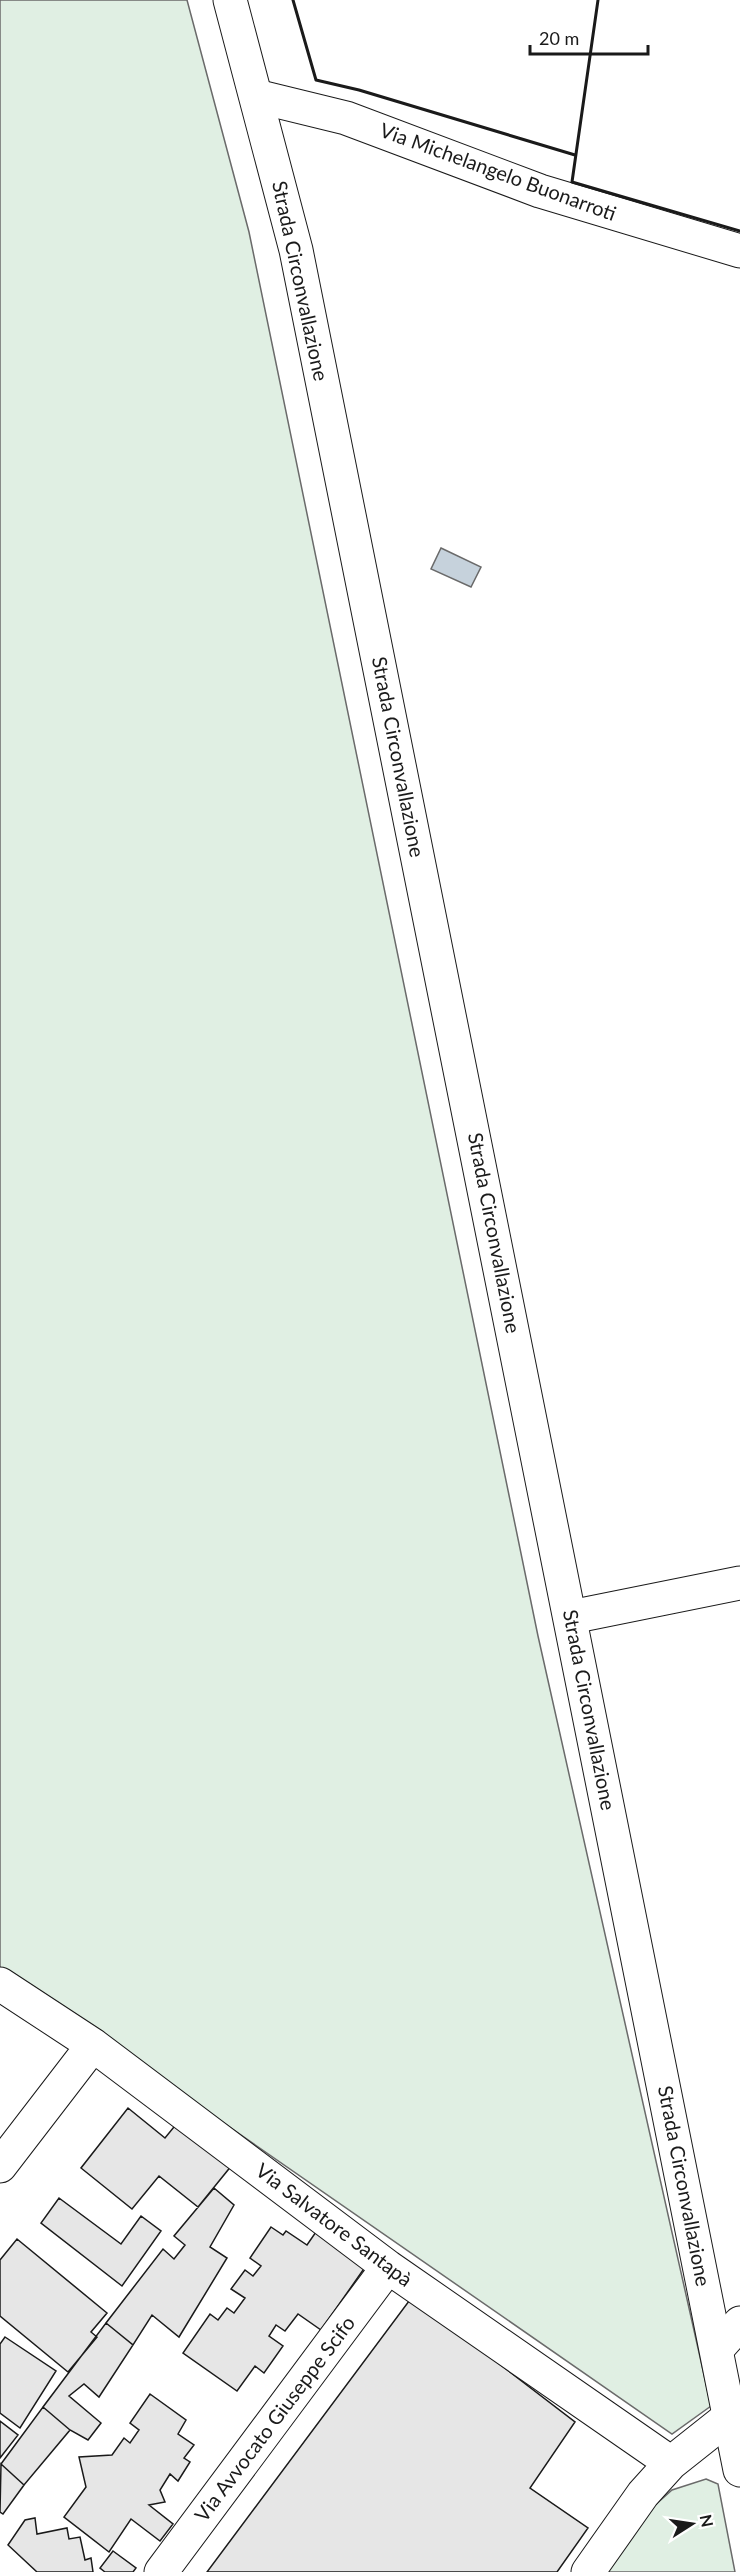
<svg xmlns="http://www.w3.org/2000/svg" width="740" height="2572" font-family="Lato,sans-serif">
	<rect width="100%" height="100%" fill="#fff"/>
	<!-- green -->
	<path fill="#e0efe3" stroke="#6a6a6a" stroke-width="1.5" d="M0,0H187L249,232L538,1636L711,2406L672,2434L0,1968Z
		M706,2479L718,2484L735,2572H604L645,2514L672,2490Z"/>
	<!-- water -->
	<path fill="#c6d2dc" stroke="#6a6a6a" stroke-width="1.5" d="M441,548L481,567L471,587L431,569Z"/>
	<!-- building -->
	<path fill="#e6e6e6" stroke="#1a1a1a" stroke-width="1.5" d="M128,2108L165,2138L178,2122L232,2165L198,2207L159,2176L132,2209L81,2168Z
		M214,2188L234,2205L210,2247L227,2258L179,2337L152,2315L133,2345L106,2323L163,2249L174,2259L185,2245L174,2236Z
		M59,2198L121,2244L141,2216L161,2231L122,2286L41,2223Z
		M271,2227L283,2235L286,2231L307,2245L318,2229L368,2263L321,2330L298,2314L285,2331L276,2325L269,2336L283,2346L264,2373L255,2366L237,2391L183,2353L210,2314L218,2320L227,2308L234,2313L245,2298L231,2289L245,2270L253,2276L261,2266L250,2258Z
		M17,2239L107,2313L91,2332L97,2337L68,2372L0,2316V2260Z
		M412,2297L575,2422L530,2488L588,2528L557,2572H207Z
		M106,2323L133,2345L99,2397L84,2384L69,2396L101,2423L88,2440L70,2430L43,2407Z
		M5,2337L56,2371L20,2428L0,2413V2344Z
		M150,2394L186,2420L178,2434L194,2445L184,2458L190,2462L178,2481L170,2474L160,2490L165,2502L149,2505L173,2524L160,2541L131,2519L109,2552L64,2517L86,2487L79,2457L112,2455L124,2438L130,2443L139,2430L130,2423Z
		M43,2407L70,2430L24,2485L1,2464Z
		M0,2421L18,2435L0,2458Z
		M1,2464L24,2485L3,2514L0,2512Z
		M35,2518L37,2534L67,2528L69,2539L80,2537L85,2560L91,2558L93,2572H37L8,2545L25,2520Z
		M113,2551L136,2568L133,2572H105L100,2568Z"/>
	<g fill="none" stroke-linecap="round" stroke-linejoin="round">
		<defs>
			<path id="minor" d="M256,96L346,118L540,191L740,251
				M571,1617L740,1583
				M0,1984L93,2045L388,2267L671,2463
				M0,2166L93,2045
				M717,2349L740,2323
				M161,2572L388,2267
				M588,2572L643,2494L671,2463L729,2417"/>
			<path id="major" d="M230,0L296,250L740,2470"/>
		</defs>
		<!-- minor casing -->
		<use href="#minor" stroke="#1a1a1a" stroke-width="35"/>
		<!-- major casing -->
		<use href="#major" stroke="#1a1a1a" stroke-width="35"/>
		<!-- minor -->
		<use href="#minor" stroke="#fff" stroke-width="33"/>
		<!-- major -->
		<use href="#major" stroke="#fff" stroke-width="33"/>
		<!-- wall -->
		<path stroke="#1a1a1a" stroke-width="3" d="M293,0L316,80L359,90L575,155
			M598,0L572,182L740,231"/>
	</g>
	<g text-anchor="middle" stroke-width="4.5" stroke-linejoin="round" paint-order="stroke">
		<!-- street labels -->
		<g font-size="20" fill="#1a1a1a" stroke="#fff">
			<text transform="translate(498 172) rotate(20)" y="7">Via Michelangelo Buonarroti</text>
			<text transform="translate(300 281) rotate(78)" y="7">Strada Circonvallazione</text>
			<text transform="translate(398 757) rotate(79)" y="7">Strada Circonvallazione</text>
			<text transform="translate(494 1233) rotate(79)" y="7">Strada Circonvallazione</text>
			<text transform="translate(589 1710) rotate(79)" y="7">Strada Circonvallazione</text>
			<text transform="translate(684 2186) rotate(79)" y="7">Strada Circonvallazione</text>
			<text transform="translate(334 2225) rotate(37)" y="7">Via Salvatore Santapà</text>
			<text transform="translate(275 2419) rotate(-53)" y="7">Via Avvocato Giuseppe Scifo</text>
		</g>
	</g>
	<!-- north arrow -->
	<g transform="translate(692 2524) rotate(78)" stroke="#ffffff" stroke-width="4.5" paint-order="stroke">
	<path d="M0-4.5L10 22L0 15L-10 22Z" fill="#1a1a1a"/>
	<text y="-9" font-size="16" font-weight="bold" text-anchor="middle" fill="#1a1a1a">N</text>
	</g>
	<!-- scale -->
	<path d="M530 45v9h118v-9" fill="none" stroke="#1a1a1a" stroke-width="3"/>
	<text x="539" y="45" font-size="18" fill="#1a1a1a" stroke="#ffffff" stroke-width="4.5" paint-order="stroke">20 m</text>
</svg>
